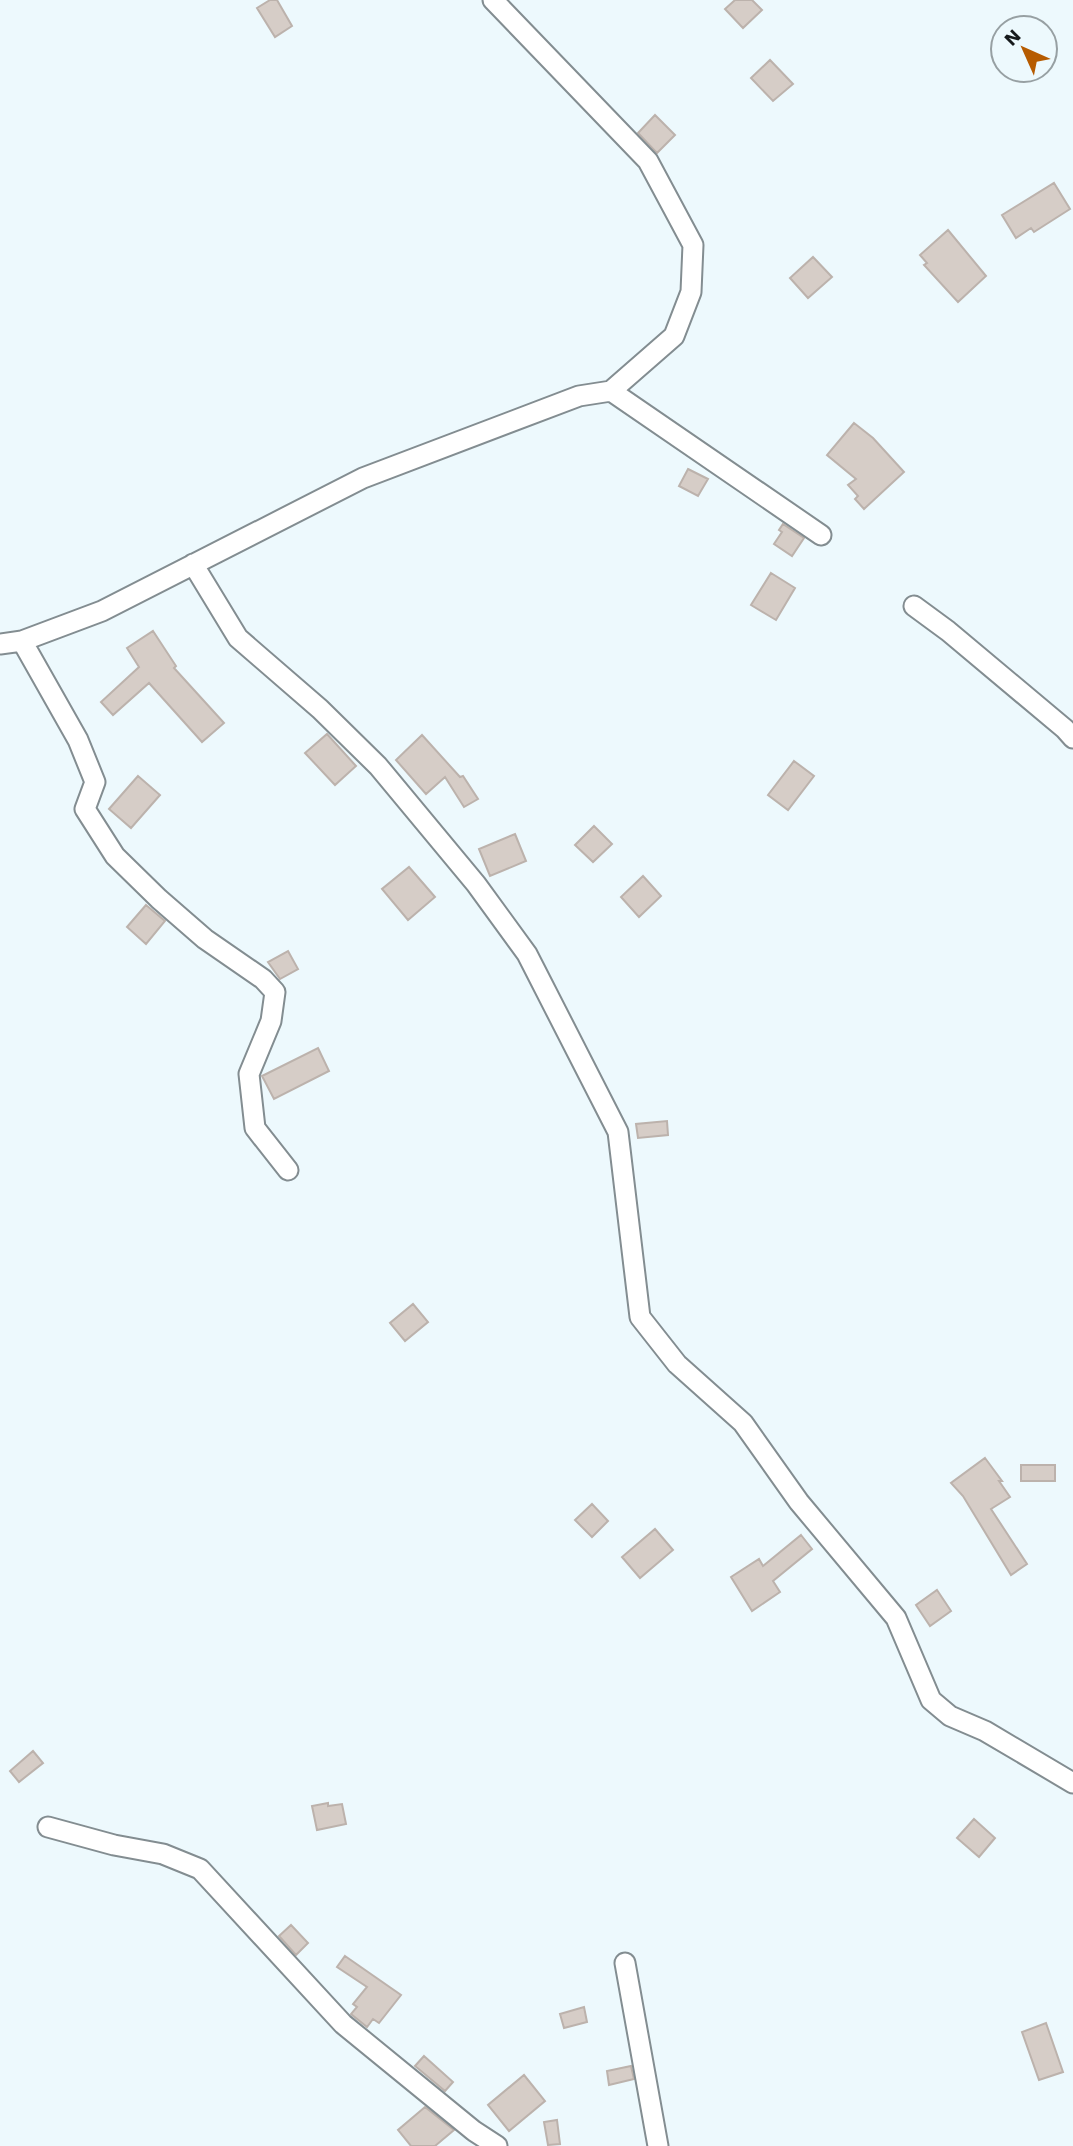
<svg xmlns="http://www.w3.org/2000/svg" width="1073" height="2146" font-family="'Work Sans',sans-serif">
	<rect width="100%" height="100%" fill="#edf9fd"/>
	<!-- building -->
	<path fill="#d6cdc7" stroke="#bcb2ac" stroke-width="2" d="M270,0H277L292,26L275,37L257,8Z
		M735,0H752L762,10L743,28L725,9Z
		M770,60L793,84L773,101L751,78Z
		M655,115L675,135L657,153L638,133Z
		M1054,183L1070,209L1034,232L1031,228L1016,238L1002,215Z
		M948,230L986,276L958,302L924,265L927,263L920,255Z
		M813,257L832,277L808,298L790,278Z
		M854,423L873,438L904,472L864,509L855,499L858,496L848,485L856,479L827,455Z
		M688,469L708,479L698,496L679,486Z
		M783,524L804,538L792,556L774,544L782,532L779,530Z
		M771,573L795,588L776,620L751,605Z
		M153,631L176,666L174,668L224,723L202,742L149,683L113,715L101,702L139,667L127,648Z
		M327,734L356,766L335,785L305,753Z
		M422,735L460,777L463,776L478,799L464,807L445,777L426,794L396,760Z
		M794,761L814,776L788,810L768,795Z
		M138,776L160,795L131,828L109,809Z
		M594,826L612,844L593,862L575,845Z
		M515,834L526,861L490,876L479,849Z
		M409,867L435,897L408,920L382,889Z
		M643,876L661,896L639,917L621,897Z
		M146,905L165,921L146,944L127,927Z
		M288,951L298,969L280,979L268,962Z
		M318,1048L329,1071L274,1099L262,1076Z
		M667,1121L668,1135L638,1138L636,1124Z
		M413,1304L428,1322L405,1341L390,1323Z
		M985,1458L1002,1481H999L1010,1497L991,1509L1027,1564L1011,1575L963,1496L951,1483Z
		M1021,1465H1055V1481H1021Z
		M592,1504L608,1521L592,1537L575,1520Z
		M655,1529L673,1550L640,1578L622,1557Z
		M801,1535L812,1549L773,1581L780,1592L752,1611L731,1577L759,1559L763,1566Z
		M937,1590L951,1611L930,1626L916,1605Z
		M33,1751L43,1763L19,1782L10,1771Z
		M328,1803V1806L342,1804L346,1824L317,1830L312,1806Z
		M974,1819L995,1838L979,1857L957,1838Z
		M291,1925L308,1943L296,1955L279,1936Z
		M345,1956L401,1995L379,2023L373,2019L367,2027L351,2014L357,2007L353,2004L367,1987L337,1967Z
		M584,2007L587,2022L564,2028L560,2014Z
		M1046,2023L1063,2072L1039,2080L1022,2032Z
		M424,2056L453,2082L445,2091L415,2066Z
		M631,2066L634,2079L609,2085L607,2071Z
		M524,2075L545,2101L509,2131L488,2105Z
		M425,2107L454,2130L435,2146H411L398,2130Z
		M557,2120L560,2144L548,2145L544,2122Z"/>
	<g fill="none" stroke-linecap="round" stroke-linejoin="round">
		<defs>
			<path id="minor" d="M611,391L821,535
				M193,564L238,638L320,709L378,766L476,884L527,954L618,1132L640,1317L677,1364L743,1423L799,1502L896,1618L931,1700L950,1716L985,1731L1073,1783
				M914,606L948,631L1065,729L1073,738
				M22,641L78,740L95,782L85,809L115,856L159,899L205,939L263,979L275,992L271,1021L249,1074L255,1128L288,1170
				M0,644L22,641L102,611L363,478L579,396L611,391L674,336L691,292L693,245L648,161L493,0
				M48,1827L114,1845L163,1854L200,1869L343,2024L474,2131L497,2146
				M625,1963L658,2146"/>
		</defs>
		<!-- minor casing -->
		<use href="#minor" stroke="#838d91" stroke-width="23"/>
		<!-- minor -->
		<use href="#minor" stroke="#fff" stroke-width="19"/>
	</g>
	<!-- north arrow -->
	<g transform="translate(1024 49) rotate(315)"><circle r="33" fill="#edf9fd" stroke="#97a0a3" stroke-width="2"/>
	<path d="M0-5L12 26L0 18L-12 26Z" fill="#b65b00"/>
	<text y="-10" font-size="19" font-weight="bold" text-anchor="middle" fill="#161a1c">N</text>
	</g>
</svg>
